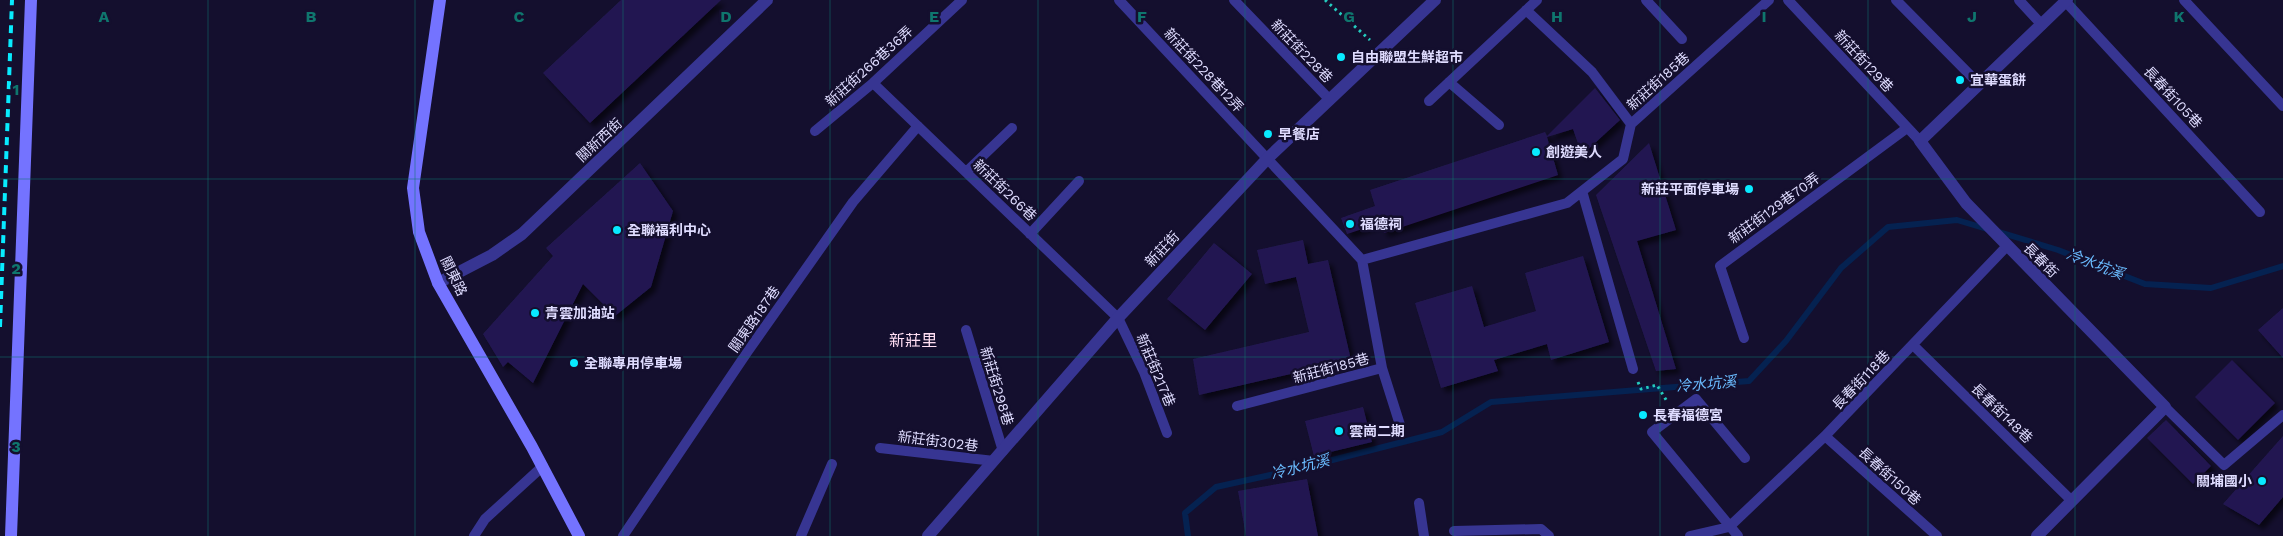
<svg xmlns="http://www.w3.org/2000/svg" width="2283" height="536" font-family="'Work Sans','Noto Sans TC',sans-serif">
	<defs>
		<filter id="shadow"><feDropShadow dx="4.5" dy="4.5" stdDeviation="2.5" flood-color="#0009"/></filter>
	</defs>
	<rect width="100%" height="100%" fill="#140f2e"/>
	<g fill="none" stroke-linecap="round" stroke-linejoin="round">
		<!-- stream -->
		<path stroke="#052251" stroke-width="6" d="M1999,232L2058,250L2145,284L2211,288L2283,266
			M1188,536L1185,513L1216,487L1293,470L1442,432L1491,402L1749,381L1786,341L1841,268L1888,227L1957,220L1987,229"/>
	</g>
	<!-- building -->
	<path fill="#231951" filter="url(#shadow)" d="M621,0H721L590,123L543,73Z
		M1595,88L1620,120L1582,155L1573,129L1547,137L1558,175L1384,233L1380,223L1347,234L1341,218L1375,206L1370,190L1545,132L1547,136Z
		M1649,143L1676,230L1637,241L1676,369L1656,371L1596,195Z
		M640,163L673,211L651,287L615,316L583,284L533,383L508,362L503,367L483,334L553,256L546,248Z
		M1303,240L1308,264L1328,260L1351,360L1199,395L1193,359L1309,332L1296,277L1265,284L1257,250Z
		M1214,243L1252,274L1205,330L1167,299Z
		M1583,256L1609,342L1551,360L1547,344L1494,360L1498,371L1441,388L1415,303L1472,286L1484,327L1536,311L1525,273Z
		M2283,308V358L2258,330Z
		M2232,360L2275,403L2238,440L2195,397Z
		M1363,407L1372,442L1314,456L1305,421Z
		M2166,420L2211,466L2193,484L2147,438Z
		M2283,436V497L2259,525L2223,504Z
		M1307,479L1318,536H1246L1238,491Z"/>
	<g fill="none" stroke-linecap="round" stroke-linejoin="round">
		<!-- path -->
		<path stroke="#24cbbe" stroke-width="3" stroke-dasharray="2.5 4" stroke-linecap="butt" d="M1325,0L1370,40
			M1638,382L1641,389L1657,385L1668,403"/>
		<!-- lane -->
		<path stroke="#373592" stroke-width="10" d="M1119,0L1362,260L1567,203L1623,159L1631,124L1769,0
			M1234,0L1330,100
			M1646,0L1682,39
			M1788,0L1920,141
			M1896,0L1978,83
			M2019,0L2042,25
			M2184,0L2283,106
			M2066,2L2260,212
			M1526,10L1592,72L1631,124
			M1449,82L1499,125
			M873,83L1118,318L1144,372L1167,433
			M1429,101L1537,0
			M815,131L873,83L962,0
			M966,172L1012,128
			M1582,191L1633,369
			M1030,234L1079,181
			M966,330L1003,451
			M1744,338L1720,266L1907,128
			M1913,345L2072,501
			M1382,368L1401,428
			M1237,406L1382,368L1362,260
			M2165,407L2224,465L2283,415
			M1825,436L1937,536
			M880,448L994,461
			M1419,503L1424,536
			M1729,527L1825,436L2007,246
			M1454,531L1541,529L1549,536
			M474,536L485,519L543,466
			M623,536L748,351L853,202L918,126
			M801,536L832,464
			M1690,536L1729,527
			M1738,536L1652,432L1696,399L1745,458"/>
		<!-- street -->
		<path stroke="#373592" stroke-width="12" d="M438,283L492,255L522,234L767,0
			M928,536L1118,318L1268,158L1435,0
			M2037,536L2165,407L1966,203L1920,141L2067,0"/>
		<!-- secondary -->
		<path stroke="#7473ff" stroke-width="12" d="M440,0L413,188L419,232L438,283L532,447L579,536
			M11,536L31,0"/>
		<!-- rail -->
		<path stroke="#08eaff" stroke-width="4" stroke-dasharray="8 6" stroke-linecap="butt" d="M0,327L12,0"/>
	</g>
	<!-- grid -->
	<path fill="none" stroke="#0f766e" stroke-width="1" stroke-opacity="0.55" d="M208,0V536M415,0V536M623,0V536M830,0V536M1038,0V536M1245,0V536M1453,0V536M1660,0V536M1868,0V536M2075,0V536M0,179H2283M0,357H2283"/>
	<!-- markers -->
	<g fill="#08eaff" stroke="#140f2e" stroke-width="2">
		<circle cx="1341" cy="57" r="5"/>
		<circle cx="1960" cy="80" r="5"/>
		<circle cx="1268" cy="134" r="5"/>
		<circle cx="1536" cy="152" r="5"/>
		<circle cx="1749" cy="189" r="5"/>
		<circle cx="1350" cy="224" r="5"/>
		<circle cx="617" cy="230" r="5"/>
		<circle cx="535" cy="313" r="5"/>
		<circle cx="574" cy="363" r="5"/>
		<circle cx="1643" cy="415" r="5"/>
		<circle cx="1339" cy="431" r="5"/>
		<circle cx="2262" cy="481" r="5"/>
	</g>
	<g text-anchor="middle" stroke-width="5" stroke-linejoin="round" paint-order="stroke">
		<!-- street labels -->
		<g font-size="14" fill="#dfdcff" stroke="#140f2e">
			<text transform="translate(1302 51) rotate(46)" y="5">新莊街228巷</text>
			<text transform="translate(1864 61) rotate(47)" y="5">新莊街129巷</text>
			<text transform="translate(869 66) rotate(-42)" y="5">新莊街266巷36弄</text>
			<text transform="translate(1204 70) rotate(47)" y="5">新莊街228巷12弄</text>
			<text transform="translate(1658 81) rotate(-42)" y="5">新莊街185巷</text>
			<text transform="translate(2173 97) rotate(47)" y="5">長春街105巷</text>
			<text transform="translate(599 140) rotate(-43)" y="5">關新西街</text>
			<text transform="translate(1005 190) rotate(44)" y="5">新莊街266巷</text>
			<text transform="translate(1774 208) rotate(-36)" y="5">新莊街129巷70弄</text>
			<text transform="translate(1162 249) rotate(-47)" y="5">新莊街</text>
			<text transform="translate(2041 260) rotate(45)" y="5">長春街</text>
			<text transform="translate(454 276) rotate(64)" y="5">關東路</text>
			<text transform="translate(754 319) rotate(-55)" y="5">關東路187巷</text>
			<text transform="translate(1331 368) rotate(-15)" y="5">新莊街185巷</text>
			<text transform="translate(1156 370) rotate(67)" y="5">新莊街217巷</text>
			<text transform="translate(1861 380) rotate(-46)" y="5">長春街118巷</text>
			<text transform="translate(997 386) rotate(73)" y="5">新莊街298巷</text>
			<text transform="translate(2002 413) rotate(44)" y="5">長春街148巷</text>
			<text transform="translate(938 441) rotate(7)" y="5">新莊街302巷</text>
			<text transform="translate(1890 476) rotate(42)" y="5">長春街150巷</text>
		</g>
		<!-- poi labels -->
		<g font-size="14" font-weight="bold" fill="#dfdcff" stroke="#140f2e" text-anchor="start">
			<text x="1351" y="62">自由聯盟生鮮超市</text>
			<text x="1970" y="85">宜華蛋餅</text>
			<text x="1278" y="139">早餐店</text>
			<text x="1546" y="157">創遊美人</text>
			<text x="1739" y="194" text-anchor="end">新莊平面停車場</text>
			<text x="1360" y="229">福德祠</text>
			<text x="627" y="235">全聯福利中心</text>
			<text x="545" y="318">青雲加油站</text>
			<text x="584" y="368">全聯專用停車場</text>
			<text x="1653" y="420">長春福德宮</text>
			<text x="1349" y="436">雲崗二期</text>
			<text x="2252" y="486" text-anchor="end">關埔國小</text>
		</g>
		<!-- water labels -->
		<g font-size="15" font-style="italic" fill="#6abcff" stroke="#140f2e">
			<text transform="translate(2095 264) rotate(21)" y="5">冷水坑溪</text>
			<text transform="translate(1706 384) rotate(-5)" y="5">冷水坑溪</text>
			<text transform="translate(1300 467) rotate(-14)" y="5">冷水坑溪</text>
		</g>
		<!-- quarter labels -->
		<g font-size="16" fill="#ffdef3" stroke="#140f2e">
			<text x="913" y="346">新莊里</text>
		</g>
	</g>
	<g font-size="16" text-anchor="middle" font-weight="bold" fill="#0f766e" stroke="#140f2e" stroke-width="5" stroke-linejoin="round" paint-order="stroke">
		<text x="104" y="22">A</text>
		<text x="311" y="22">B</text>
		<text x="519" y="22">C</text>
		<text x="726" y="22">D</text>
		<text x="934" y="22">E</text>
		<text x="1142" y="22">F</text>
		<text x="1349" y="22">G</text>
		<text x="1557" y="22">H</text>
		<text x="1764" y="22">I</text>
		<text x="1972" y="22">J</text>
		<text x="2179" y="22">K</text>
		<text x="16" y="95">1</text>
		<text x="16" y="274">2</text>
		<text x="16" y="452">3</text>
	</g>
</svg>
